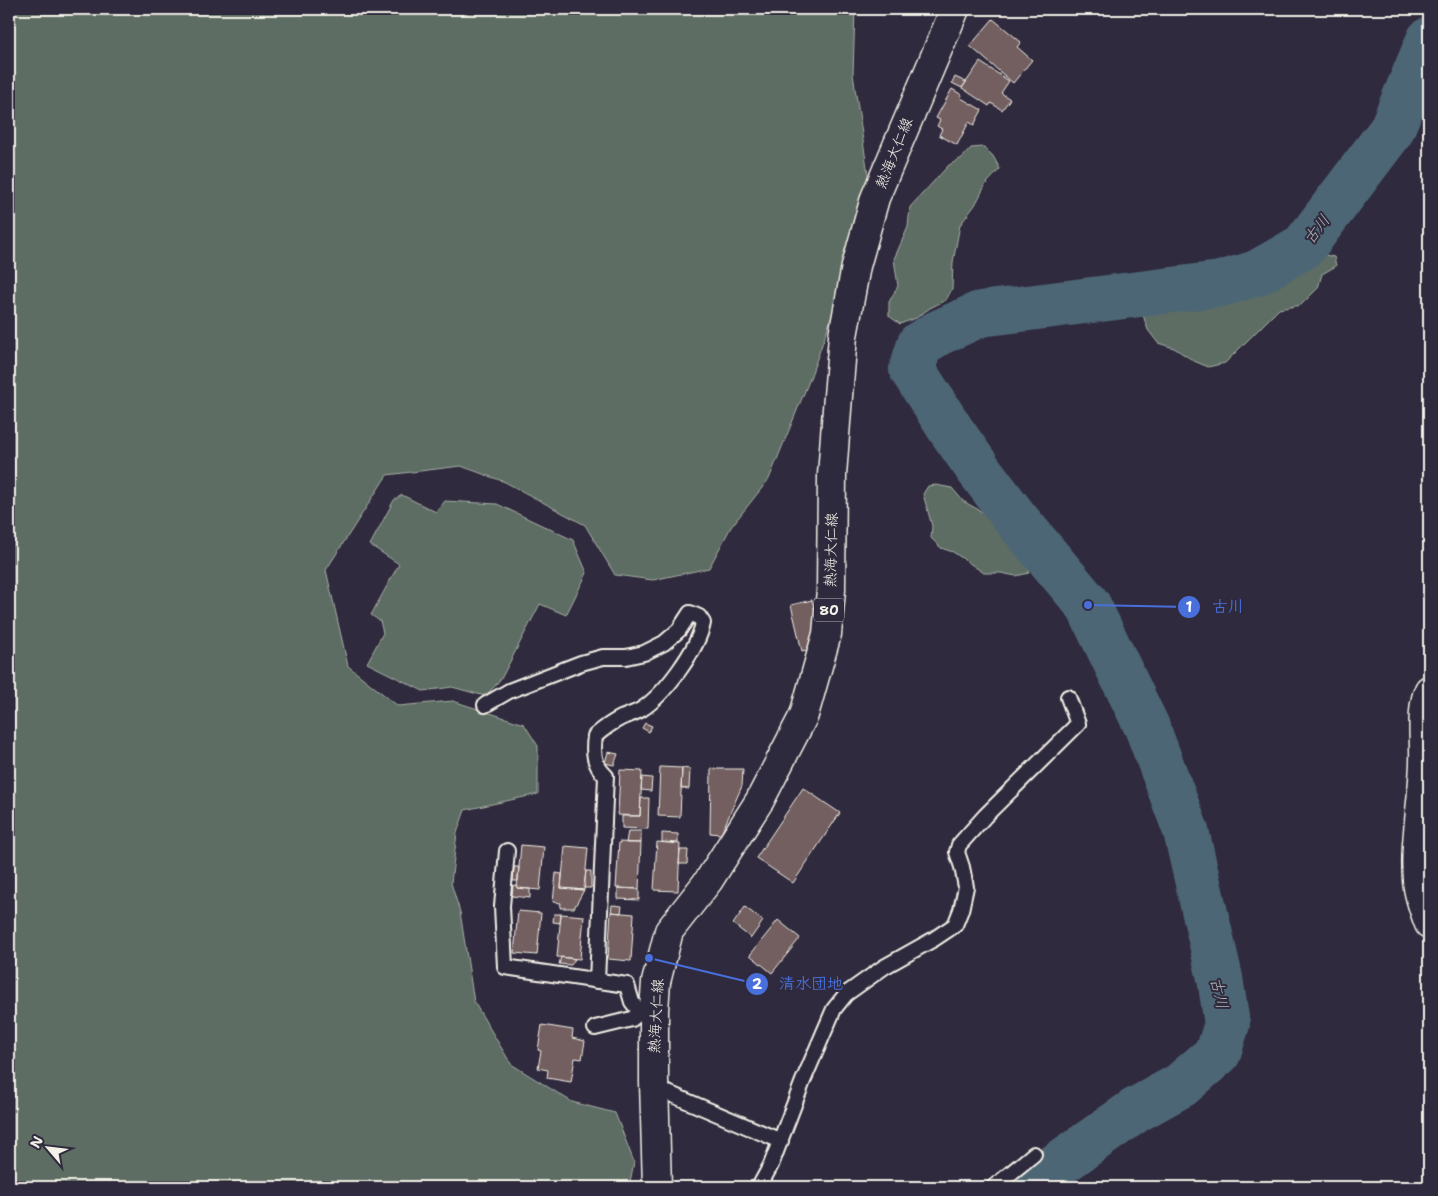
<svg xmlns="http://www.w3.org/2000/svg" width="1438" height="1196" font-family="'Shantell Sans','Klee One',sans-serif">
	<rect width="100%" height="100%" fill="#2f2a3d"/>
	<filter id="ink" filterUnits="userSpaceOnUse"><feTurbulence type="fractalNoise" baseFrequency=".02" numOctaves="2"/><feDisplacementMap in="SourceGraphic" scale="10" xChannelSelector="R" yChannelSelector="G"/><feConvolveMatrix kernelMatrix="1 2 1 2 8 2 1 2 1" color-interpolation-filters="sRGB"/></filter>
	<g filter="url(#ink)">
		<!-- green -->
		<path fill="#5d6d64" stroke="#a8afa6" d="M9,9H855L853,74L869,181L857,246L809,381L769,479L731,527L709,568L653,580L615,575L585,525L505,482L461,466L387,475L326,570L348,666L398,706L453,701L524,724L538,746V794L465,810L457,833L451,883L460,912L474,1002L511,1064L572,1102L615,1113L634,1162L629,1187L471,1185L470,1187H9Z
			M984,147L993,156L1000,169L986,184L975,205L960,225L953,262L952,289L946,300L930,308L916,318L900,324L889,316V302L898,286L894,259L908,227L910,207L949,165L962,158L971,148Z
			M1321,254L1334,257L1336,266L1322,274L1318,288L1301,305L1279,309L1225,363L1208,367L1194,361L1174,348L1158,343L1148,330L1143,315L1148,306L1172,299L1224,294L1252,289L1269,283L1301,263L1312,261Z
			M936,485L952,488L963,501L1000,522L1023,547L1029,563V573L1016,576L1001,573H984L953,552L941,548L931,538L932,526L923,494L928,486Z
			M402,495L436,512L445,501L497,504L573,540L587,573L566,615L540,604L502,677L494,687L485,696L452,687L423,691L367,663L383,633L380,621L371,615L399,564L370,545L394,500Z"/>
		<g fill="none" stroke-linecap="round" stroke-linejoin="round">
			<!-- river -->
			<path stroke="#4d6676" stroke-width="46" d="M1026,1187L1136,1110L1181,1085L1218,1053L1227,1024L1220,978L1186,831L1147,727L1088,605L1016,519L979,470L951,430L912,369L920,344L938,333L980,314L1220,284L1257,273L1304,246L1391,131L1429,40"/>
		</g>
		<!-- building -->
		<path fill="#735e60" stroke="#f4f1e8" d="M993,19L1021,42L1017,47L1032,60L1013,83L970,46Z
			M980,62L1009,81L1001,93L1010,99L1002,110L991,103L989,106L962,88Z
			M955,77L966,82L962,88L952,83Z
			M952,89L962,95L961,98L982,110L974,125L969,122L957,145L939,135L942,129L937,126L940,120L936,118Z
			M812,600L823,646L802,651L791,605Z
			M645,723L652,726L649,732L642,728Z
			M608,752L618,754L614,765L605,763Z
			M660,767L682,768L680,817L658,816Z
			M682,768L690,769L689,789L681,788Z
			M711,769H743L742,786L721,834L710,833Z
			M620,770L642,771L640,816L618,815Z
			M642,777L652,778L651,791L641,790Z
			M803,788L840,813L793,883L756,858Z
			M641,798H649L648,829L622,828V816H640Z
			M628,831H641V843H626Z
			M662,833L678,834V843L662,842Z
			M619,842L641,843L639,889L616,888Z
			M657,842L680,844L678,891L654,890Z
			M521,845L544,847L540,890L517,888Z
			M565,846L588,848L584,890L561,888Z
			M680,850H688L687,864H679Z
			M514,867H519L518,881H513Z
			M586,871H591V888H584Z
			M556,873L562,874L561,888L584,890L574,908H560L561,903L553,902Z
			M513,885L517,886V888L530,889V898L512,896Z
			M618,888L639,889V900L618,899Z
			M612,905L622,906L621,913L611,912Z
			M745,907L763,921L751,938L733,924Z
			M518,911L541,913L537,955L514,953Z
			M611,912L634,914L631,961L608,959Z
			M554,914H561L560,923L553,922Z
			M561,914L584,916L580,959L557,957Z
			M778,920L800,938L772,973L750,955Z
			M561,957L575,959L571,965L559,964Z
			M542,1025L573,1030L572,1038L585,1041L582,1059L575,1058L571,1082L547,1078L548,1070L538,1068L541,1051L538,1050Z"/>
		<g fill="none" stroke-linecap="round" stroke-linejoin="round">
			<defs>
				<path id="lane" d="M485,705L509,691L581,663L603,657H626L644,653L664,643L679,630L690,613L699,617L703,623C698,649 665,694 642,709C636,713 628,715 621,718C611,723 603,729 595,736C593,751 593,765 606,776L597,981
					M507,851L502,906L505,967L627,985L632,1002L640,1012
					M595,1028L632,1019L640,1012H648
					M654,1090L668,1093L781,1141
					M759,1187L771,1165L803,1081L834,1009L846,994L884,967L934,939L955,925L961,910L966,887L962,867L957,852L959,845L985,816L1078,724L1068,697
					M994,1187L1034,1154"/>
				<path id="street" d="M1429,690C1420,708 1425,742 1424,762C1423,801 1414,841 1417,880C1418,894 1424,911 1429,924"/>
				<path id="primary" d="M657,1187L654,1082V1010L656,982L669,931L709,880L760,800L804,715L827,634L831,590L832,475L838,396L843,336L856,266L875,198L955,9"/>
			</defs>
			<!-- lane casing -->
			<use href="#lane" stroke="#f4f1e8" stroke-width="18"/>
			<!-- street casing -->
			<use href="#street" stroke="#f4f1e8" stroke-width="31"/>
			<!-- primary casing -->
			<use href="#primary" stroke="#f4f1e8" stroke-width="31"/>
			<!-- lane -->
			<use href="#lane" stroke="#2f2a3d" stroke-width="14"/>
			<!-- street -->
			<use href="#street" stroke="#2f2a3d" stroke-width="28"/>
			<!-- primary -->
			<use href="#primary" stroke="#2f2a3d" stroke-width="28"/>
		</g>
	</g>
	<g text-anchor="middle" stroke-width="4" stroke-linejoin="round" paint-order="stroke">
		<!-- shield labels -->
		<rect fill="#2f2a3d" stroke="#b9b5b5" stroke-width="1" x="814" y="598.5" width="30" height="23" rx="4"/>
		<g font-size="14" font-weight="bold" fill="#f4f1e8">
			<text x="829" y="615">80</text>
		</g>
		<!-- street labels -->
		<g font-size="15" fill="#f4f1e8" stroke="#2f2a3d">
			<text transform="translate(894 153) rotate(-68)" y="5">熱海大仁線</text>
			<text transform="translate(831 550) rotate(-89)" y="5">熱海大仁線</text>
			<text transform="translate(656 1016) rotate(-87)" y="5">熱海大仁線</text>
		</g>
		<!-- water labels -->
		<g font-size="16" font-style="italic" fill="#b1b9ba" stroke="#2f2a3d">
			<text transform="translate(1316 229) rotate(-52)" y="6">古川</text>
			<text transform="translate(1220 993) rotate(78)" y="6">古川</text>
		</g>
	</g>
	<!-- callouts -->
	<path fill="none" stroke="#486fdb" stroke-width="2" d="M1088 605L1189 607M649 958L757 984"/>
	<g fill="#486fdb" stroke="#2f2a3d" stroke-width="2">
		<circle cx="1088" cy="605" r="5"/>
		<circle cx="649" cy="958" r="5"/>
		<circle cx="1189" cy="607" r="12"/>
		<circle cx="757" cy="984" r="12"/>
	</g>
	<g font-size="15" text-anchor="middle" font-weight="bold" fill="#fff">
		<text x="1189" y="612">1</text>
		<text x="757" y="989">2</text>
	</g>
	<g font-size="16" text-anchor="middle" font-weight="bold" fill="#486fdb" stroke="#2f2a3d" stroke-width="4" stroke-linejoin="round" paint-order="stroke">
		<text x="1228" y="612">古川</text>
		<text x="811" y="989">清水団地</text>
	</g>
	<!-- margin -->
	<rect width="1438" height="1196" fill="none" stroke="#2f2a3d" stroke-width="30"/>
	<rect x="15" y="15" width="1408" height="1166" fill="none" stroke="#f4f1e8" stroke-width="2" filter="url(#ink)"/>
	<!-- north arrow -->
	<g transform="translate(48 1148) rotate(298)" stroke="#2f2a3d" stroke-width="4" paint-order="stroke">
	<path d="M0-4L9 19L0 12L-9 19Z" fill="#f4f1e8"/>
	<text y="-8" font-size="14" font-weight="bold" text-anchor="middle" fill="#f4f1e8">N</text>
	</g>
</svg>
